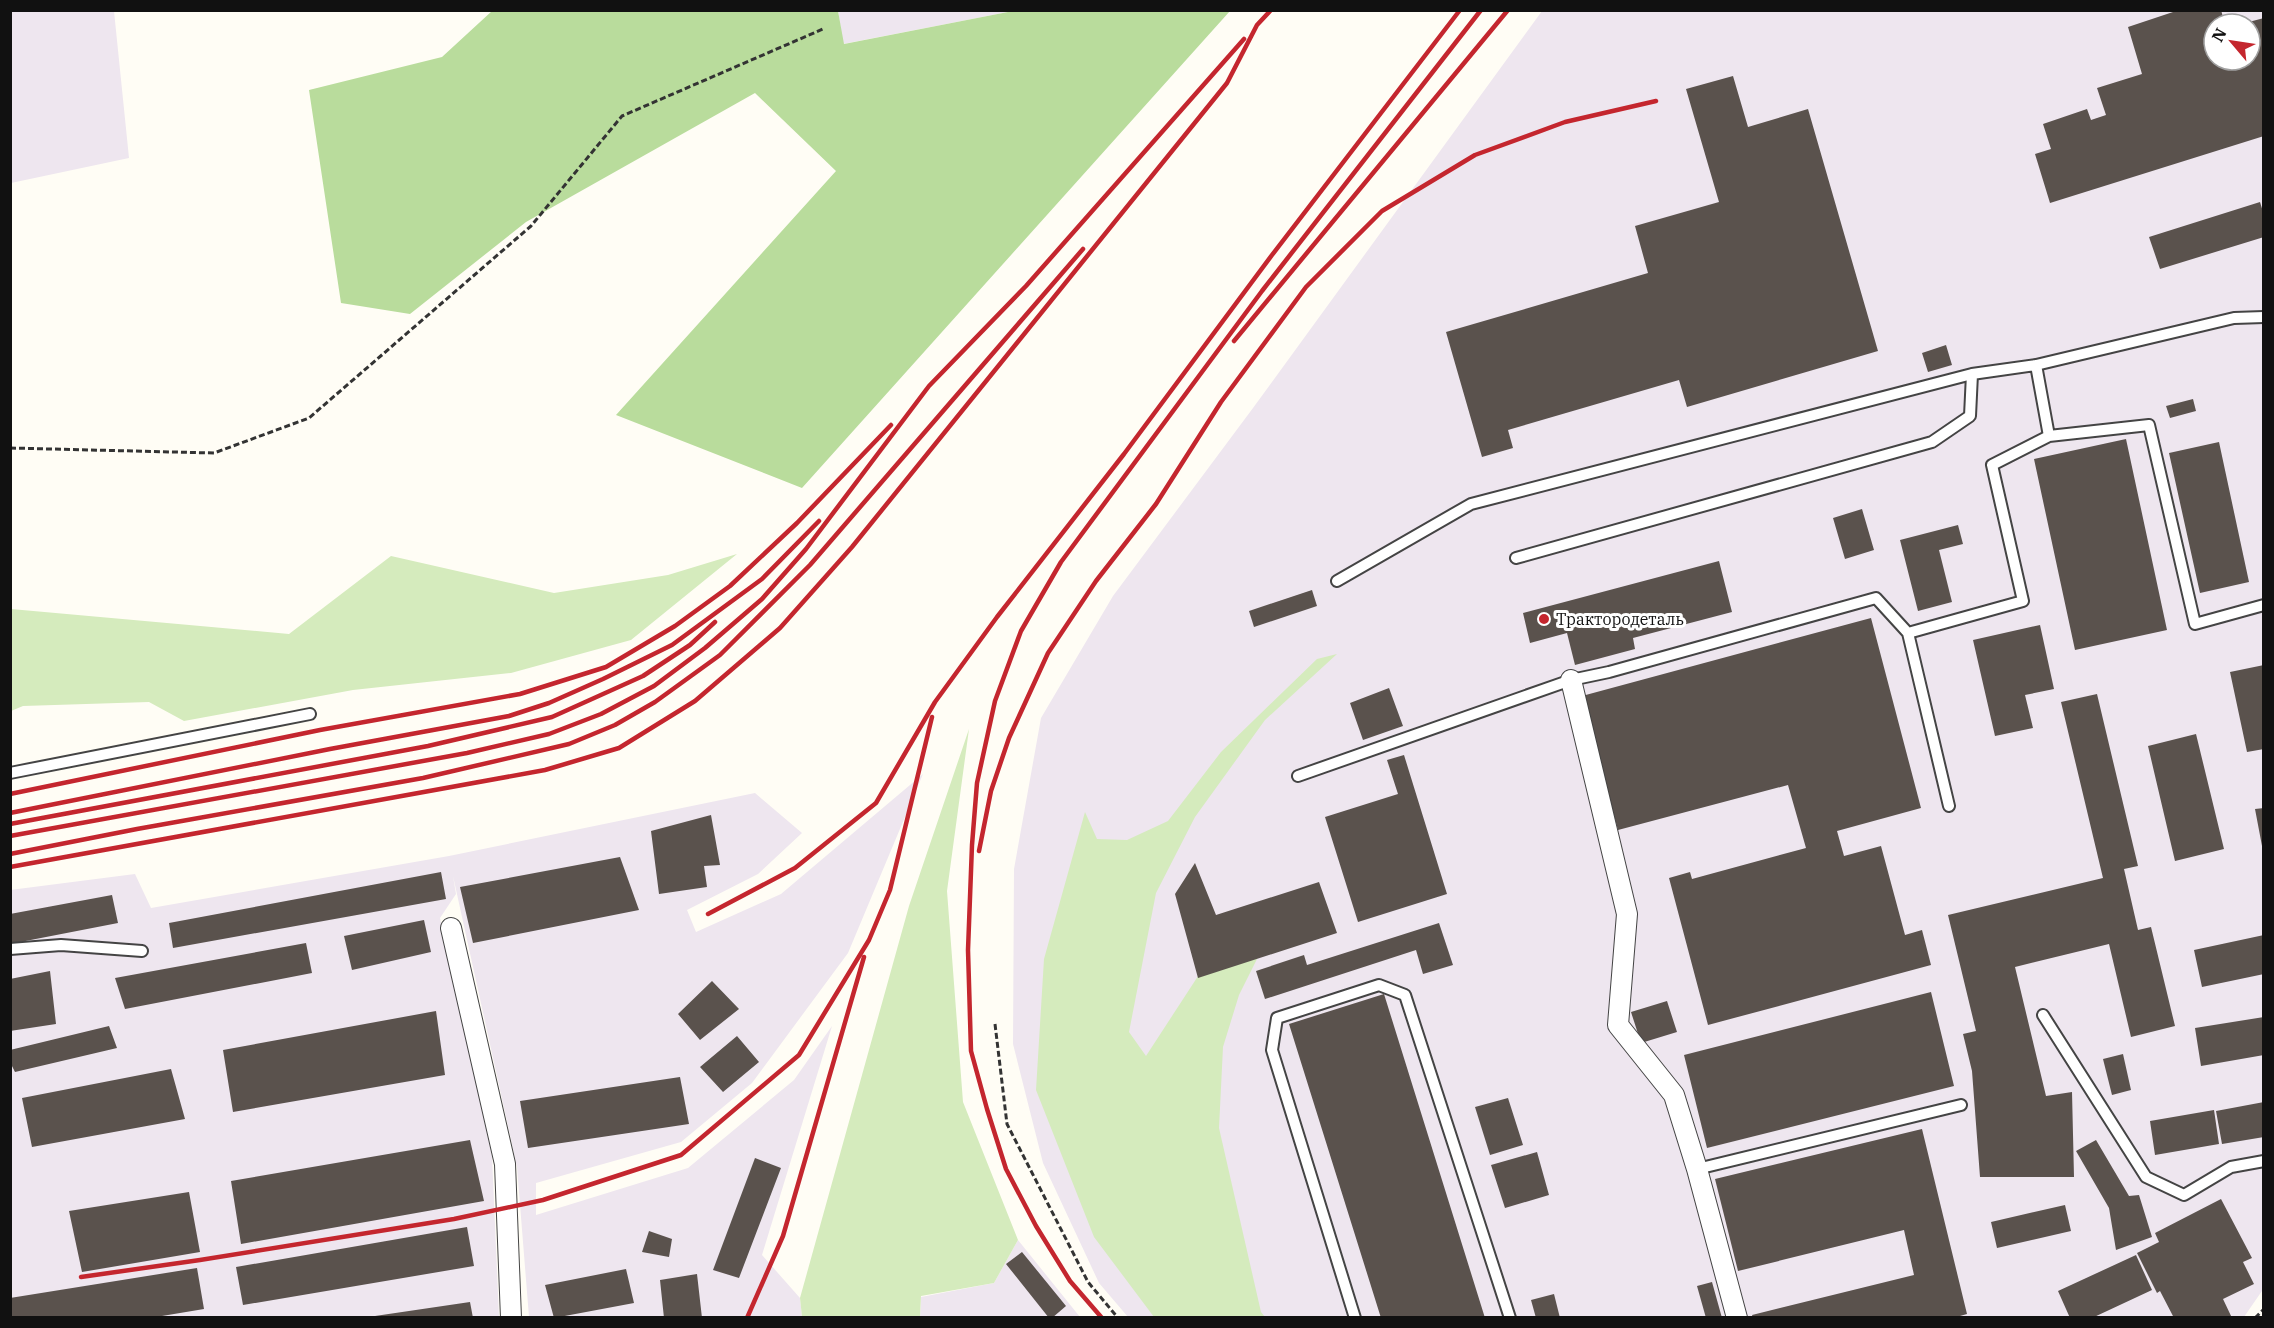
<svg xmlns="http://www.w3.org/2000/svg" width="2274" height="1328" font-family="'IBM Plex Serif',serif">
	<rect width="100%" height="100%" fill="#fffdf5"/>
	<!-- industrial -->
	<path fill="#eee6ef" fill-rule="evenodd" d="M11,10L114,11L129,158L11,183Z
		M838,10L1013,11L843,44Z
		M1542,11H2263L2264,1288L2244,1317H1128L1099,1283L1043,1163L1013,1044L1014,869L1041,718L1113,596L1253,408ZM2214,24H2250V60H2214Z
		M923,774L848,953L752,1083L681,1142L536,1183V1215L688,1168L794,1080L832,1026L762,1255L800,1298L802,1317H529L517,1167L453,876L456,894L440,918L492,1156L499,1317H11L10,890L135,874L151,908L449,856L755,793L802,833L758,874L687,910L696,932L781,894Z
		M1018,1240L1080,1317L920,1318L921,1297L994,1283Z"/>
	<!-- green -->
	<path fill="#d5ebbd" d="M737,554L631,640L511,673L353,690L184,721L149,702L23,706L11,711V609L289,634L391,556L554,593L668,575Z
		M1337,654L1265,720L1195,817L1156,893L1129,1032L1146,1056L1202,970L1258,957L1239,995L1223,1047L1219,1128L1261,1312L1265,1317H1154L1094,1237L1036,1090L1044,959L1085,812L1097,839L1127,840L1168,821L1221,752L1317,659Z
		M969,729L947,891L963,1102L1018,1240L994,1283L921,1296L920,1317H802L800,1298L909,906Z"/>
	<!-- forest -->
	<path fill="#b9dc9c" d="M492,11H838L844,44L1013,11H1230L802,488L616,415L836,171L755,93L526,222L410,314L341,303L309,90L442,57Z"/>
	<!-- building -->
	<path fill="#5a524d" d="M2179,10H2221L2225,24H2214V60H2250V24L2245,23L2264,18V136L2050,203L2035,154L2051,149L2043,124L2087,109L2091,120L2106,115L2097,88L2142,74L2128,27Z
		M1733,76L1748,127L1808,109L1878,351L1687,407L1679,380L1508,430L1513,448L1482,457L1446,332L1648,273L1635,226L1719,202L1686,89Z
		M2260,202L2264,215V237L2160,269L2149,237Z
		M1946,345L1952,365L1928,372L1922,353Z
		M2193,399L2196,411L2170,418L2166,406Z
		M2126,439L2167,630L2075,650L2034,459Z
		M2219,442L2249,582L2200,593L2169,453Z
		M1862,509L1874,550L1845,559L1833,518Z
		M1958,525L1963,544L1939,550L1952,602L1918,611L1900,540Z
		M1719,561L1732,612L1633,638L1635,649L1575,665L1567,633L1530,643L1523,613Z
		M1312,590L1317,606L1254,627L1249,611Z
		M1871,618L1921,808L1837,831L1844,856L1881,846L1905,935L1922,930L1931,965L1708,1025L1669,878L1690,872L1692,879L1806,848L1788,785L1618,830L1582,696Z
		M2040,625L2054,689L2025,695L2033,728L1995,736L1973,640Z
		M2264,665V749L2247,752L2230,672Z
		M1389,688L1403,726L1363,740L1350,703Z
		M2097,694L2138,866L2124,869L2138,930L2151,927L2175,1026L2131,1037L2109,944L2015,967L2046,1096L2072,1092L2074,1177H1980L1972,1071L1963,1034L1976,1031L1948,915L2103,878L2061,702Z
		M2196,734L2224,849L2175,861L2148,746Z
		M1404,755L1447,894L1358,922L1325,817L1398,794L1387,760Z
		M2264,808V846H2262L2255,809Z
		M711,815L720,865L704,866L707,887L659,894L651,831Z
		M620,857L639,910L473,943L460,887Z
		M1195,863L1216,915L1319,882L1337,933L1198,978L1175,894Z
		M441,872L446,899L173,948L169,923Z
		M112,895L118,923L10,944V914Z
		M424,920L431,952L352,970L344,936Z
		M1439,923L1453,965L1423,974L1416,950L1265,999L1256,971L1304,955L1307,965Z
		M2264,935V974L2202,987L2194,950Z
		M306,943L312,973L125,1009L115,978Z
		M50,971L56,1024L10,1031V979Z
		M712,981L739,1009L700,1040L678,1014Z
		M1931,992L1954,1086L1707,1148L1684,1055Z
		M1384,994L1485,1318H1381L1289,1024Z
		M1667,1001L1677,1032L1641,1043L1631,1012Z
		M436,1011L445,1075L233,1112L223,1050Z
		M2264,1017V1055L2201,1066L2195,1028Z
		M109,1026L117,1048L15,1072L10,1062V1050Z
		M737,1036L759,1062L723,1092L700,1067Z
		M2123,1054L2131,1090L2112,1095L2103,1059Z
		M171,1069L185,1119L32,1147L22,1098Z
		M680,1077L689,1124L528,1148L520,1101Z
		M1508,1098L1523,1145L1490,1155L1475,1107Z
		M2264,1102V1137L2222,1144L2216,1111Z
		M2214,1110L2219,1144L2155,1155L2150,1121Z
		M1922,1129L1967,1314L1953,1318H1753L1752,1315L1914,1275L1904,1230L1738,1271L1715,1179Z
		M470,1140L484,1201L241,1244L231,1181Z
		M2096,1140L2129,1196L2139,1195L2152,1237L2116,1250L2109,1208L2076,1151Z
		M1537,1152L1549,1195L1505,1208L1491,1165Z
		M755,1158L781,1168L739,1278L713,1270Z
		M189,1192L200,1252L82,1272L69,1211Z
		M2221,1199L2252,1258L2243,1262L2254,1284L2223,1299L2232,1318H2174L2160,1291L2157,1293L2137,1253L2159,1242L2155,1233Z
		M2065,1205L2071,1231L1997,1248L1991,1222Z
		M467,1227L474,1266L243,1305L236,1267Z
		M649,1231L672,1239L669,1257L642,1252Z
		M1022,1252L1066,1306L1052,1318H1049L1006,1264Z
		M2136,1255L2152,1290L2092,1318H2070L2058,1291Z
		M197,1268L204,1309L150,1318H10V1298Z
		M626,1269L634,1303L554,1318L545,1285Z
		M697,1274L702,1318H664L660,1280Z
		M1712,1282L1722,1318H1706L1697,1286Z
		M1554,1294L1560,1318H1536L1531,1300Z
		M470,1302L473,1318H375V1316Z"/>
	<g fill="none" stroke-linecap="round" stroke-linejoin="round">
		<defs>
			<path id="lane" d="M2036,365L2049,436
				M1516,558L1932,442L1970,416L1972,374L2036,365L2234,318L2264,317
				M1337,581L1471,504L1972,374
				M1908,633L1949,806
				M10,773L310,714
				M1298,776L1571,680L1609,672L1876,598L1908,633L2023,601L1992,465L2049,436L2149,425L2195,624L2264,605
				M10,949L61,945L142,951
				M2043,1015L2146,1177L2184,1195L2231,1167L2264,1161
				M1697,1169L1961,1105
				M1355,1318L1272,1050L1277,1018L1379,985L1405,995L1510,1318"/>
			<path id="street" d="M1571,680L1627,914L1618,1025L1674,1095L1697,1169L1737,1318
				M451,928L505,1164L511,1318"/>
		</defs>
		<!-- lane casing -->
		<use href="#lane" stroke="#444" stroke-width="14"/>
		<!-- street casing -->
		<use href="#street" stroke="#444" stroke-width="22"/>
		<!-- path -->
		<path stroke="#333" stroke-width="3" stroke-dasharray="6 3" stroke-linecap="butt" d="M10,448L214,453L309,418L531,226L622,116L823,29
			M995,1024L1007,1124L1088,1282L1118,1318
			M2255,1318L2264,1309"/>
		<!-- lane -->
		<use href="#lane" stroke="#fff" stroke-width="10"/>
		<!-- street -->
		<use href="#street" stroke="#fff" stroke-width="20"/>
		<!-- rail -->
		<path stroke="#c4262e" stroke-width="4.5" d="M1234,341L1508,10
			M10,794L320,730L520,694L606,667L675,626L730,586L797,523L891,425
			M10,813L330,749L509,716L549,703L603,679L672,645L762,579L819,521
			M10,824L428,746L552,717L643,676L690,645L715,622
			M10,836L467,753L549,734L601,714L654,686L705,648L762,599L806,549L929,386L1026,286L1244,39
			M979,851L991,791L1009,738L1048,653L1096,581L1156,504L1221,402L1306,287L1382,211L1475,155L1565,122L1656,101
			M10,854L137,829L423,778L569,744L615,725L655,702L720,655L810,565L1083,249
			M10,867L545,770L619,748L695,701L780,628L852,547L1227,83L1257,25L1271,10
			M708,914L795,868L876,803L935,702L997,617L1124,454L1272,255L1460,10
			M81,1277L200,1260L454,1219L543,1200L681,1155L799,1055L869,940L890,890L932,717
			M747,1318L783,1236L864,957
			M1102,1318L1070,1281L1036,1226L1006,1169L987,1109L971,1051L968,950L972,845L977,783L995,701L1021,631L1061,562L1262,291L1481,10
			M2263,1318L2264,1317"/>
	</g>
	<!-- markers -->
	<circle fill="#c4262e" stroke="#fff" stroke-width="2" cx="1544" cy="619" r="6"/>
	<g text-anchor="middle" stroke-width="6" stroke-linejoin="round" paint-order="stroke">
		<!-- poi labels -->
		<g font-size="16" fill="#111" stroke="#fff" text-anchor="start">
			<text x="1556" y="625">Трактородеталь</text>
		</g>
	</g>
	<!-- border -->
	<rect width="2274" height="1328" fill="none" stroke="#111111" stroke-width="24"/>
	<!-- north arrow -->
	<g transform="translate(2232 42) rotate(299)"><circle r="28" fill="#ffffff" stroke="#a0a0a0" stroke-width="1.5"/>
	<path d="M0-4.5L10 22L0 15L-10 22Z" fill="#c4262e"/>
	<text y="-9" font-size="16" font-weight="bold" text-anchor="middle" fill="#111111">N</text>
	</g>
</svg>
